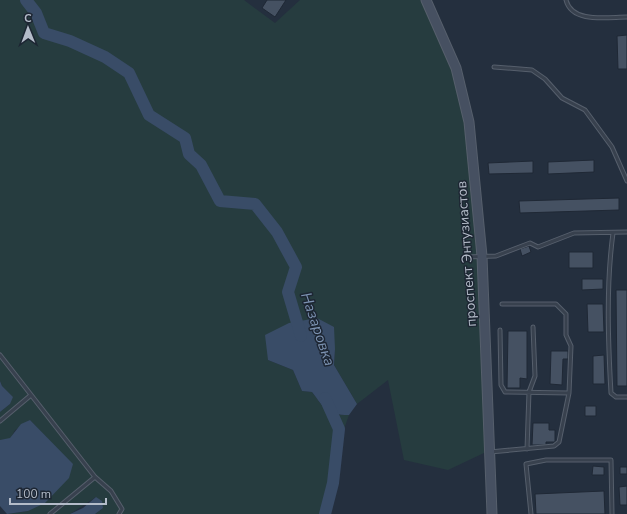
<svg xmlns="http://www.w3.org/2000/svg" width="627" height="514" font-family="'Nunito Sans',sans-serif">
	<rect width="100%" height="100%" fill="#242f3e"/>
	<!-- green -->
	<path fill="#263c3f" d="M0,0H244L275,23L300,0H421L453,70L465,124L478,258L486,452L448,470L404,460L388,380L357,404L334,365L335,349L268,360L293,370L302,391L312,392C325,409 326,415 349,415L344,429L338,485L330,514H95L103,508L96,497L70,514H8L28,511L48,439L30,420L15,430L10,439L0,440V412L10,404L0,381Z"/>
	<!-- water -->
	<path fill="#394c67" d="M317,318L334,327L335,349L334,365L357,404L349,415C326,415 325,409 312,392L302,391L293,370L268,360L265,335L289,323Z
		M0,381L2,386L13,397L10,404L0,412Z
		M30,420L73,464L69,478L45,503L28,511L7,514L0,506V440L10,438L21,424Z
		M96,497L102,501L103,508L95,514H70L83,508Z"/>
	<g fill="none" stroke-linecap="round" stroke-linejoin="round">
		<!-- river -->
		<path stroke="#394c67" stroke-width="12" d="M26,0L36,13L44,33L70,41L105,57L129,73L149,115L185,138L189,154L201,165L220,201L255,204L277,232L296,267L288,292L301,336
			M325,514L333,483L339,429L325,398"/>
	</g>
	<!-- building -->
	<path fill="#455162" stroke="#1f2835" d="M267,0H286L275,17L262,8Z
		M627,35V69H618L617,36Z
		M594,160V172L548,174V162Z
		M533,161V173L489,174L488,163Z
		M619,198V210L520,213L519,201Z
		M529,246L531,252L522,256L520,249Z
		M569,252H593V268H569Z
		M582,279H603V289L582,290Z
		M616,290H627V386H617Z
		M587,304H603L604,332H588Z
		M508,331H527V379L520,378V388H507Z
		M551,351H568V359H563L562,385L550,384Z
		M604,355L605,384H593V356Z
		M585,406H596V416H585Z
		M533,423H549V430H555V442H546V445H532Z
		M593,466L604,467V475H592Z
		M620,467H627V474H620Z
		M627,486V505H620L619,487Z
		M604,491L605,514H536L535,494Z"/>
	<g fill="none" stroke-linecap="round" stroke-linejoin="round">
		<defs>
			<path id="lane" d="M566,0C572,24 608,17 627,17
				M494,67L532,70L545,79L562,98L585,110L612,147L627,181
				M613,233C606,285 608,340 611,393L616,397H627
				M466,257L496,256L530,243L538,247L574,233L627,232
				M500,330L501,385L505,392L569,393
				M0,355L95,477L111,491L122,509L119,514
				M0,421L31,395
				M527,449L529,392L535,376L533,327
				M490,452L554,446L559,442L569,393L571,346L566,335V314L556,304H502
				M50,514L95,477
				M531,514L526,464L546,460H611L612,514"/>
			<path id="secondary" d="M426,0L456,68L469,122L482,256L492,514"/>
		</defs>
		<!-- lane casing -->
		<use href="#lane" stroke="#565f6c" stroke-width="5"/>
		<!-- secondary casing -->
		<use href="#secondary" stroke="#565f6c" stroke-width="11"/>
		<!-- lane -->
		<use href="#lane" stroke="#38414e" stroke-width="3"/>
		<!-- secondary -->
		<use href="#secondary" stroke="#465061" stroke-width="9"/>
	</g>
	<g text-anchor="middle" stroke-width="3" stroke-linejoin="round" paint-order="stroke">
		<!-- street labels -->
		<g font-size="14" fill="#b4bcc9" stroke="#1d2633">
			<text transform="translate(466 254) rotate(-94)" y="5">проспект Энтузиастов</text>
		</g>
		<!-- water labels -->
		<g font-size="15" font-style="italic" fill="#7c92b1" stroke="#1d2633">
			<text transform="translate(318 329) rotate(71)" y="5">Назаровка</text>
		</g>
	</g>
	<!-- north arrow -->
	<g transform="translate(28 28) rotate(359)" stroke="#1d2633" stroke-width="3" paint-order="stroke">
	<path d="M0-3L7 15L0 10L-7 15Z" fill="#b4bcc9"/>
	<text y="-6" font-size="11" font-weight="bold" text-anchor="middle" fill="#b4bcc9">С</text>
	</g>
	<!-- scale -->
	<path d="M10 498v6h96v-6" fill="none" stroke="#b4bcc9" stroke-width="2"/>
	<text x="16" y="498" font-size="12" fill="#b4bcc9" stroke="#1d2633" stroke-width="3" paint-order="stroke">100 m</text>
</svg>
